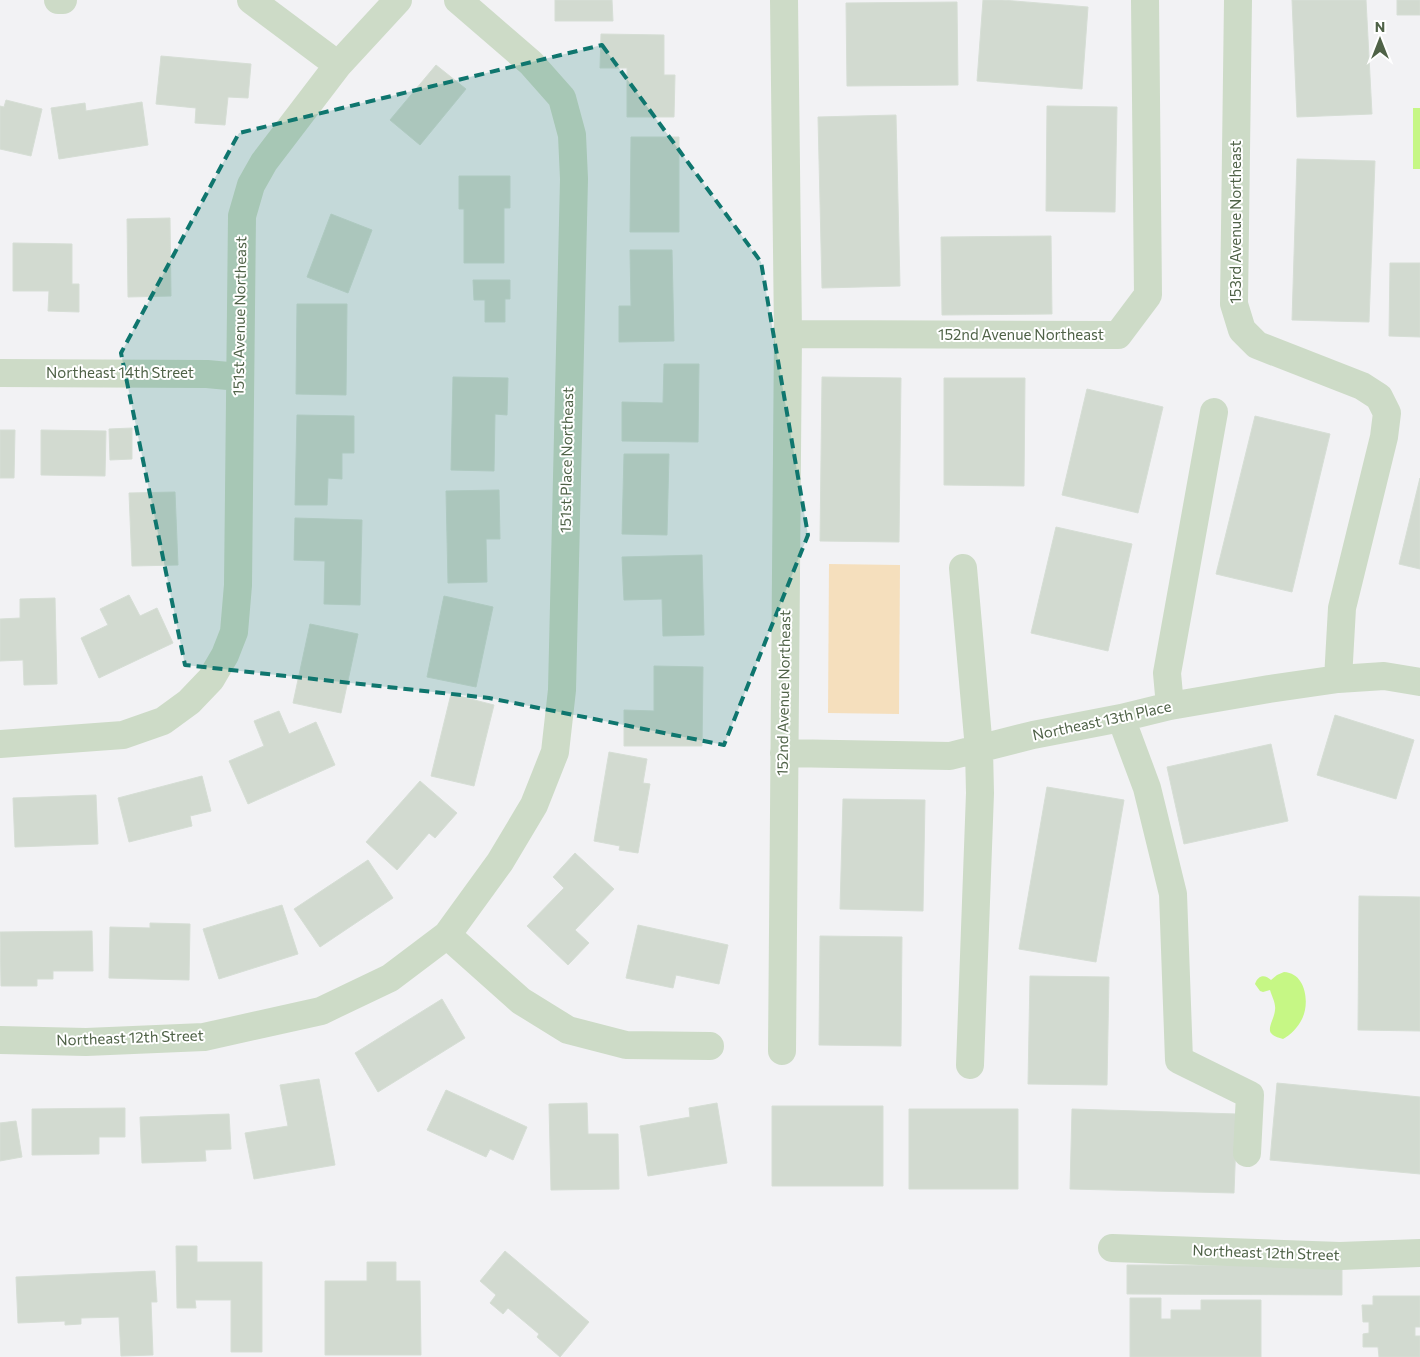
<svg xmlns="http://www.w3.org/2000/svg" width="1420" height="1357" font-family="Commissioner,sans-serif">
	<rect width="100%" height="100%" fill="#f2f2f4"/>
	<!-- green -->
	<path fill="#f5dfbd" d="M829,564L900,565L899,714L828,713Z"/>
	<!-- water -->
	<path fill="#c6f785" d="M1413,108H1420V169H1413Z
		M1284,972C1306,973 1310,1003 1302,1019C1298,1027 1291,1035 1283,1039C1260,1034 1274,1023 1275,1010C1276,1003 1272,997 1270,990L1263,992L1260,991L1255,984C1258,975 1265,974 1271,980L1277,975Z"/>
	<!-- building -->
	<path fill="#d2dad0" stroke="#d6ded5" d="M555,0H612L613,21H555Z
		M983,0H1002L1088,7L1082,89L977,81Z
		M1292,0H1366L1372,114L1297,117Z
		M1397,0H1420V15H1397Z
		M957,2L958,85L847,86L846,3Z
		M601,34L664,35V75H675L674,117H627V68H600Z
		M161,56L251,64L248,98L228,97L225,125L195,123L196,108L156,104Z
		M436,65L466,89L420,145L390,120Z
		M6,100L42,109L31,156L0,149V106L4,107Z
		M142,102L148,145L59,159L51,108L85,103L86,111Z
		M1047,106L1117,107L1115,212L1046,211Z
		M896,115L900,286L822,288L818,117Z
		M631,137H679V232H630Z
		M1297,159L1375,161L1369,322L1292,320Z
		M459,176H510V208H504V263H464V209H459Z
		M331,214L372,230L348,293L307,277Z
		M170,218L171,296L128,297L127,219Z
		M1051,236L1052,314L942,315L941,237Z
		M13,243L72,244V284H79V312L48,311L49,291H13Z
		M630,250H672L674,341L619,342V306H631Z
		M1390,263H1420V337L1389,336Z
		M473,280H510V299H505V322H485V300H474Z
		M297,304H347L346,395L296,394Z
		M664,364H699L698,442L622,441V402L663,403Z
		M453,377L508,378L507,415L495,414L494,471L451,470Z
		M822,377L901,378L899,542L820,541Z
		M944,378H1025L1024,486L944,485Z
		M1087,389L1163,407L1138,513L1062,495Z
		M297,415L354,416V453H342V479L328,478L327,505H295Z
		M1255,416L1330,434L1292,592L1216,574Z
		M132,428V459L110,460L109,429Z
		M0,430H15L14,478H0Z
		M41,430L106,431L105,476L41,475Z
		M624,454H669L667,535L622,534Z
		M1420,478V569L1399,564Z
		M499,490L500,539H486L487,582L448,583L446,491Z
		M175,492L178,565L132,566L129,493Z
		M295,518L362,520L360,605L324,604L325,561L294,560Z
		M1056,527L1132,544L1108,651L1031,633Z
		M702,555L704,635L663,636L662,599L624,600L622,557Z
		M129,595L140,616L157,608L173,643L99,678L81,638L108,625L100,609Z
		M444,596L493,607L476,687L427,677Z
		M55,598L57,684L24,685L23,660L0,661V619L20,618V599Z
		M310,624L358,634L341,713L293,703Z
		M654,666L703,667L702,746H624V710L654,711Z
		M451,694L494,705L474,786L431,776Z
		M279,711L289,734L316,722L335,765L248,804L229,761L264,746L254,721Z
		M1335,715L1414,740L1396,799L1317,775Z
		M1271,744L1288,821L1184,844L1167,767Z
		M609,752L647,759L643,783L650,784L638,853L619,850L620,846L594,841Z
		M202,776L211,811L190,816L192,826L129,842L118,798Z
		M420,781L457,813L435,838L429,833L397,870L366,842Z
		M1047,787L1124,800L1096,962L1019,949Z
		M96,795L98,844L15,847L13,798Z
		M843,799L925,800L923,911L840,909Z
		M575,853L614,889L575,930L589,943L568,965L527,926L564,888L553,877Z
		M368,860L393,898L320,947L294,909Z
		M1359,896L1420,897V1031L1358,1030Z
		M282,905L298,954L219,979L203,929Z
		M150,923L190,924L189,980L109,978L110,927L150,928Z
		M638,925L728,945L719,984L676,975L673,988L626,978Z
		M92,931L93,971H53V979H37V986H1L0,932Z
		M820,936L902,937L901,1046L819,1045Z
		M1030,976L1109,977L1107,1085L1028,1084Z
		M442,999L465,1038L378,1092L355,1053Z
		M319,1079L335,1165L254,1179L245,1133L288,1126L280,1085Z
		M1277,1083L1420,1097V1174L1270,1160Z
		M446,1090L527,1127L513,1160L490,1149L486,1157L427,1130Z
		M587,1103L588,1134H618L619,1189L551,1190L549,1104Z
		M717,1103L727,1163L648,1176L640,1126L690,1117L689,1108Z
		M772,1106H883V1186H772Z
		M125,1108V1137H99V1154L32,1155V1109Z
		M909,1109H1018V1189H909Z
		M1072,1109L1237,1114L1234,1193L1070,1189Z
		M229,1114L231,1149L205,1150L206,1161L142,1163L140,1117Z
		M16,1121L22,1157L0,1161V1123Z
		M176,1246H197V1262H262V1352H231V1300H195L196,1308H177Z
		M505,1251L589,1322L560,1357L537,1337L539,1334L508,1308L503,1314L490,1303L496,1295L480,1281Z
		M367,1262H396V1281H420L421,1355H325V1281H367Z
		M1127,1265L1342,1266V1295L1127,1294Z
		M155,1271L157,1302H151L153,1355L121,1356L119,1317L81,1318V1324L65,1325V1321L18,1323L16,1277Z
		M1373,1296H1420V1327H1415V1336H1420V1357H1379L1378,1347H1363V1334L1369,1333V1322H1363L1362,1305H1373Z
		M1130,1298H1161V1319H1171V1310H1201V1300H1261V1357H1130Z"/>
	<g fill="none" stroke-linecap="round" stroke-linejoin="round">
		<!-- minor -->
		<path stroke="#cddbc7" stroke-width="28" d="M58,0H63
			M251,0L338,65
			M1238,0L1234,304L1242,330L1257,345L1362,386L1379,397L1387,413L1384,437L1342,608L1338,679
			M788,334L1118,335L1148,295L1145,0
			M0,373L207,374L239,377
			M963,568L979,749L980,793L970,1065
			M1170,706L1167,673L1214,412
			M1121,718L1147,788L1173,894L1179,1060L1250,1095L1247,1153
			M0,744L123,735L163,721L189,702L211,679L225,655L234,632L238,585L242,216L251,185L264,162L338,65L398,0
			M784,753L950,756L1033,735L1121,718L1170,706L1269,689L1338,679L1384,676L1420,682
			M447,935L500,862L534,805L555,752L562,690L574,179L572,135L562,98L531,63L458,0
			M0,1040L86,1042L204,1037L321,1011L390,978L447,935L521,1001L568,1030L626,1045L710,1046
			M782,1051L788,334L784,0
			M1112,1248L1340,1256L1420,1253"/>
	</g>
	<!-- marked area -->
	<path fill="#0f766e" fill-opacity="0.2" stroke="#0f766e" stroke-width="4" stroke-dasharray="10 6" stroke-linejoin="round" d="M602,45L761,262L808,535L724,745L489,698L185,665L121,353L239,133Z"/>
	<g text-anchor="middle" stroke-width="4" stroke-linejoin="round" paint-order="stroke">
		<!-- street labels -->
		<g font-size="15" fill="#4f6247" stroke="#fff">
			<text transform="translate(1236 222) rotate(-90)" y="5">153rd Avenue Northeast</text>
			<text transform="translate(240 316) rotate(-89)" y="5">151st Avenue Northeast</text>
			<text x="1021" y="340">152nd Avenue Northeast</text>
			<text x="120" y="378">Northeast 14th Street</text>
			<text transform="translate(567 460) rotate(-89)" y="5">151st Place Northeast</text>
			<text transform="translate(784 693) rotate(-89)" y="5">152nd Avenue Northeast</text>
			<text transform="translate(1102 721) rotate(-12)" y="5">Northeast 13th Place</text>
			<text transform="translate(130 1038) rotate(-2)" y="5">Northeast 12th Street</text>
			<text transform="translate(1266 1253) rotate(2)" y="5">Northeast 12th Street</text>
		</g>
	</g>
	<!-- north arrow -->
	<g transform="translate(1380 40)" stroke="#ffffff" stroke-width="4" paint-order="stroke">
	<path d="M0-4L9 19L0 12L-9 19Z" fill="#4f6247"/>
	<text y="-8" font-size="14" font-weight="bold" text-anchor="middle" fill="#4f6247">N</text>
	</g>
</svg>
